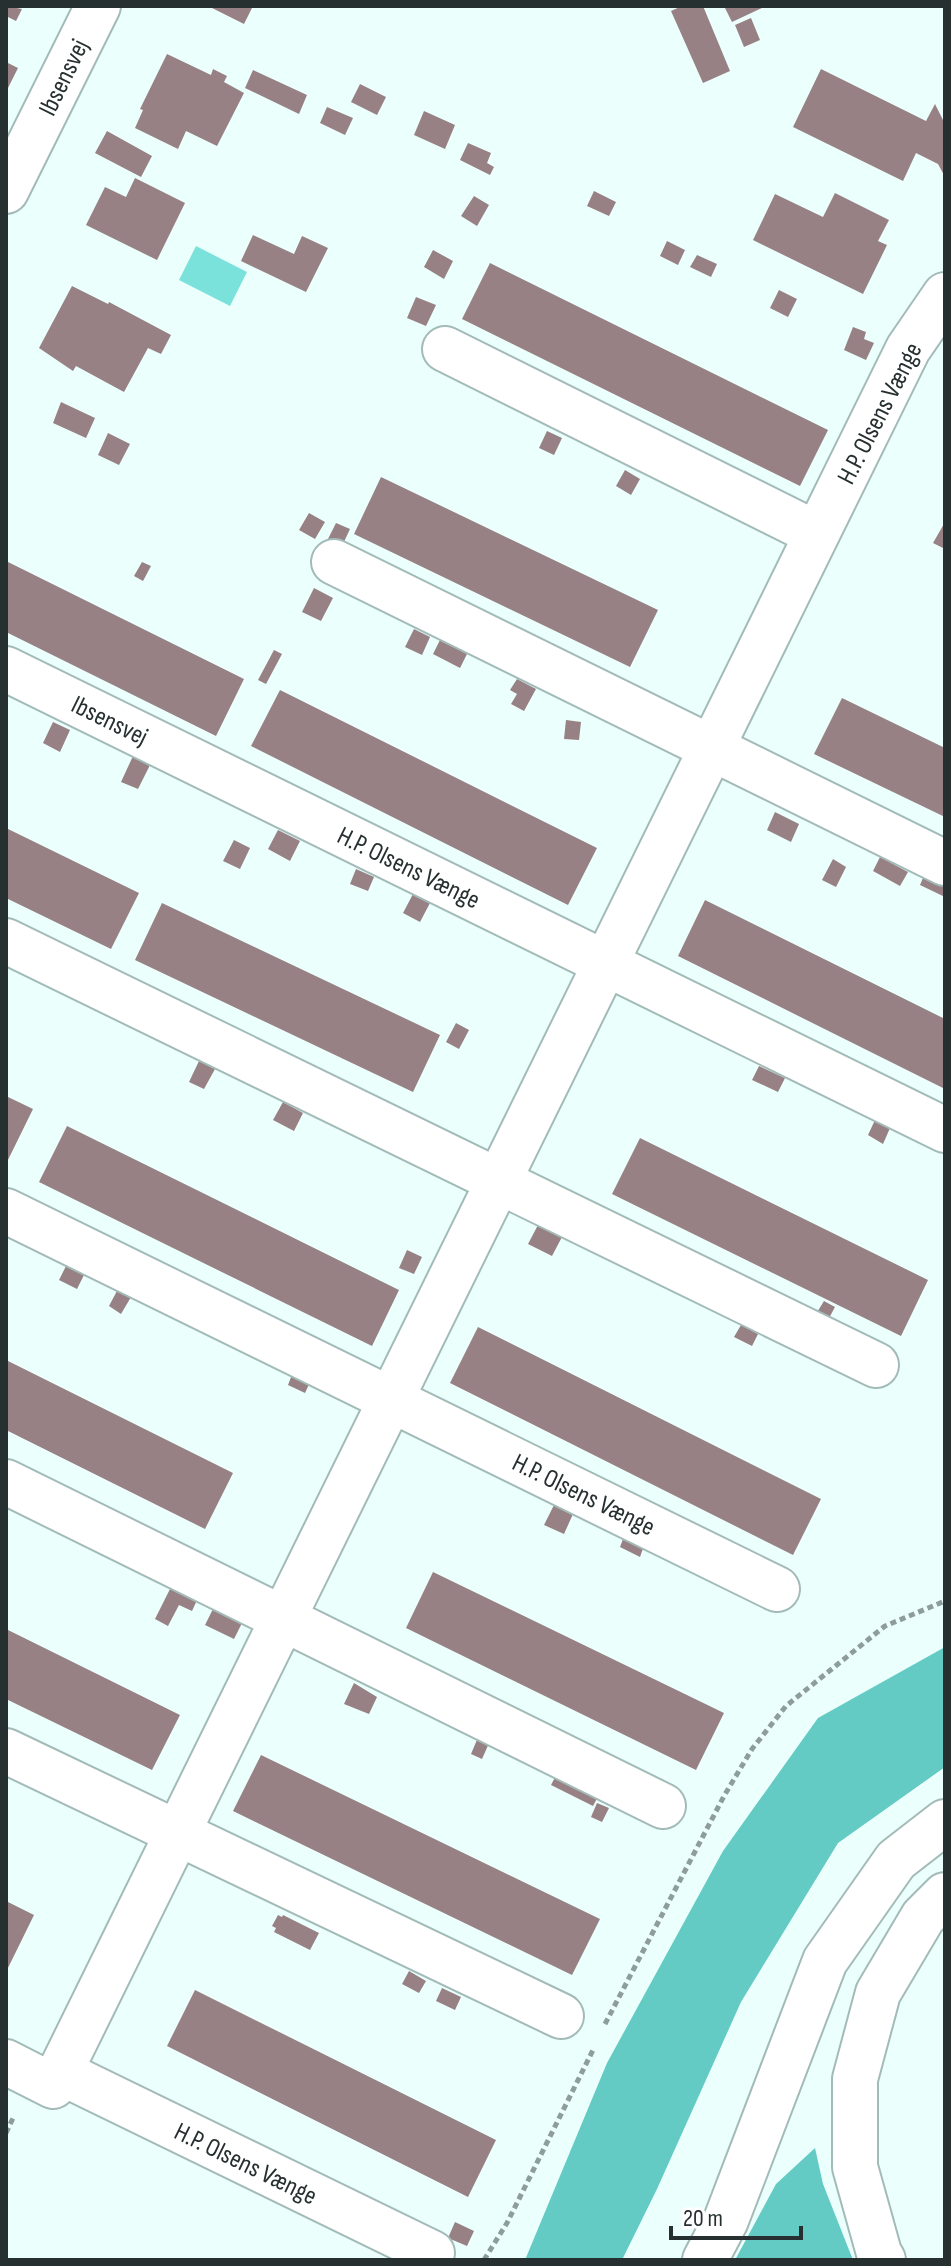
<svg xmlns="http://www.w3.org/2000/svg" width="951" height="2266" font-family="'Sofia Sans Condensed',sans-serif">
	<rect width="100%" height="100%" fill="#ebfffd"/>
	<!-- forest -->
	<path fill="#63cbc4" d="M945,1647V1767L838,1843L741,2002L657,2189L622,2260H525L607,2063L723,1851L818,1718Z
		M815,2148L823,2184L853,2260H735L776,2184Z"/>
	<!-- water -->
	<path fill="#7be2db" d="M196,246L247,272L230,306L179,280Z"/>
	<!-- building -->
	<path fill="#978184" d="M6,6L22,9L16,21L8,17L6,22Z
		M208,6H253L244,24Z
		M682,6H703L730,71L703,83L671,11Z
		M724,6H766L732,22Z
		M751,18L760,40L744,47L735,25Z
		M167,54L211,75L213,69L227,76L224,82L244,93L217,146L186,131L178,149L135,128L143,110L140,109Z
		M6,62L18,68L6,92Z
		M821,69L926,121L935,104L945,124V177L938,164L916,153L903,181L793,127Z
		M253,70L307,95L299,114L245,88Z
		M360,84L386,97L377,115L351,102Z
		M327,107L353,118L345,135L320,123Z
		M424,111L455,125L445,149L414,135Z
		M107,131L152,156L141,177L95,153Z
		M468,143L491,153L487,163L494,167L490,175L460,160Z
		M135,178L185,203L157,260L86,225L105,187L126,197Z
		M594,191L616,202L609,216L587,206Z
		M835,193L889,220L878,241L887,245L863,294L753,240L775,194L823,217Z
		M474,196L489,205L477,226L461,216Z
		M253,235L294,254L302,236L328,248L306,292L241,261Z
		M667,241L685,250L678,265L660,256Z
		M433,250L453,261L444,279L424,267Z
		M697,255L717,264L711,277L690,267Z
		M490,263L828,430L800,486L462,319Z
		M72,286L108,304L109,302L171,335L161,354L148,348L124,392L76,366L73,371L39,348Z
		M779,290L797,299L788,317L770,308Z
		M416,297L436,305L426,326L407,318Z
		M853,327L866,332L864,339L874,343L866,360L844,350Z
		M61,402L95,418L86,438L53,423Z
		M547,431L562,438L554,455L539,448Z
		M108,433L130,444L119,465L98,455Z
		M625,470L640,479L631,495L616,486Z
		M381,477L658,610L630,667L354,534Z
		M309,513L325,522L315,539L299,530Z
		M945,522V549L933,543Z
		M336,523L350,529L342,546L328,539Z
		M6,561L244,679L216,736L6,632Z
		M142,562L151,566L143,581L134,576Z
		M314,588L333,598L321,621L302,612Z
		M414,629L430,637L422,655L405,647Z
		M440,640L467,654L460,668L433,654Z
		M274,650L282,654L266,684L258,680Z
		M517,679L536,689L524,711L511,704L517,694L510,690Z
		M280,690L597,848L568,905L251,746Z
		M842,698L945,748V817L814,754Z
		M566,720L581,722L579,740L564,739Z
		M53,722L70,730L60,752L43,743Z
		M133,756L150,765L138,789L121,782Z
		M775,812L799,824L791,842L767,830Z
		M6,828L139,893L111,949L6,898Z
		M278,830L300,841L290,861L268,849Z
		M234,840L250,848L240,869L223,861Z
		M880,857L908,872L900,886L873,871Z
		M833,859L846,867L836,887L822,880Z
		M356,869L374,877L368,891L350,884Z
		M926,871L945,879V897L920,885Z
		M413,894L430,903L420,922L403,913Z
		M705,900L945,1019V1089L678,956Z
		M162,903L440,1035L413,1092L135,960Z
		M456,1023L469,1030L459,1049L446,1042Z
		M199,1061L215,1069L204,1089L189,1082Z
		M759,1066L785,1078L778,1092L752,1080Z
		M6,1096L33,1109L6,1164Z
		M283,1102L303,1113L294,1131L273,1120Z
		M875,1120L890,1128L883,1144L868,1135Z
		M67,1126L399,1290L372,1346L39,1182Z
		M640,1138L928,1280L901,1336L612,1194Z
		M538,1225L562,1237L552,1256L528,1244Z
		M407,1250L422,1257L414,1274L399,1268Z
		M68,1262L86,1271L77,1289L59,1280Z
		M118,1289L131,1297L121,1314L109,1306Z
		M824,1301L835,1307L828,1320L816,1314Z
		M741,1325L758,1334L752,1346L734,1337Z
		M478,1327L821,1499L793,1555L450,1383Z
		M6,1360L233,1473L205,1529L6,1430Z
		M293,1372L311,1380L305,1393L288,1385Z
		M554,1505L573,1514L564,1534L544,1525Z
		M628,1537L645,1543L640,1557L620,1547L623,1539L627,1541Z
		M433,1572L724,1713L696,1770L406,1628Z
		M172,1585L198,1598L192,1611L179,1605L168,1626L155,1619Z
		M214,1607L243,1621L234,1639L205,1625Z
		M6,1629L180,1715L152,1770L6,1699Z
		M354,1683L377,1697L369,1714L344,1704Z
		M479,1735L490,1741L482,1759L471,1754Z
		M261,1755L600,1919L572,1975L233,1811Z
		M560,1768L602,1789L593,1806L551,1785Z
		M597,1803L609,1808L602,1822L591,1817Z
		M6,1901L34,1915L6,1972Z
		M278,1915L282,1917L283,1915L319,1933L310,1950L274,1932L276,1928L272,1926Z
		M409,1971L426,1981L419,1993L402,1984Z
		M442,1988L461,1997L455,2010L436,2001Z
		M195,1990L496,2140L468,2197L167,2046Z
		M455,2222L474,2231L467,2246L448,2238Z"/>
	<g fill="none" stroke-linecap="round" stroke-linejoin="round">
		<defs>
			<path id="street" d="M6,191L98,6
				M445,349L817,534
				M334,562L945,863
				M6,669L945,1130
				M6,941L876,1365
				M6,1211L777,1589
				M6,1482L663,1806
				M6,1751L561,2016
				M6,2062L53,2086L908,349L945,295
				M60,2072L432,2253"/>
			<path id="highway" d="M705,2260L726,2220L825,1961L896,1860L945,1822
				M883,2260L879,2253L855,2167V2079L878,1993L923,1917L945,1895"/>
		</defs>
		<!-- street casing -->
		<use href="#street" stroke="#a3bbb8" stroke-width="48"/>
		<!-- highway casing -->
		<use href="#highway" stroke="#a3bbb8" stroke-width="48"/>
		<!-- path -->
		<path stroke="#8e9c9b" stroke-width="5" stroke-dasharray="6 4" stroke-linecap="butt" d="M605,2024L724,1796L752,1749L786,1706L885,1626L945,1601
			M6,2133L14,2116
			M484,2260L507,2223L594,2048"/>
		<!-- street -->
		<use href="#street" stroke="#fff" stroke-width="44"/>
		<!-- highway -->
		<use href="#highway" stroke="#fff" stroke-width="44"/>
	</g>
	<g text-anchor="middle" stroke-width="6" stroke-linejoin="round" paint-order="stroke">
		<!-- street labels -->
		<g font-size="26" fill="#273030" stroke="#fff">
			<text transform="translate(63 77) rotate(-64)" y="9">Ibsensvej</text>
			<text transform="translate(879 413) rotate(-63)" y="9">H.P. Olsens Vænge</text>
			<text transform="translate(110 720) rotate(26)" y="9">Ibsensvej</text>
			<text transform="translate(409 867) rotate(26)" y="9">H.P. Olsens Vænge</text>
			<text transform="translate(584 1494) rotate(26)" y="9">H.P. Olsens Vænge</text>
			<text transform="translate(246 2163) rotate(26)" y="9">H.P. Olsens Vænge</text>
		</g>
	</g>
	<!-- border -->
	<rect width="951" height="2266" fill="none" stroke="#273030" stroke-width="16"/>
	<!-- scale -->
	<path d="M671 2226v12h130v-12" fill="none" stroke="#273030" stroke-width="4"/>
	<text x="683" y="2226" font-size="24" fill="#273030" stroke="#ffffff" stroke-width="6" paint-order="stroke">20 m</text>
</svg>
